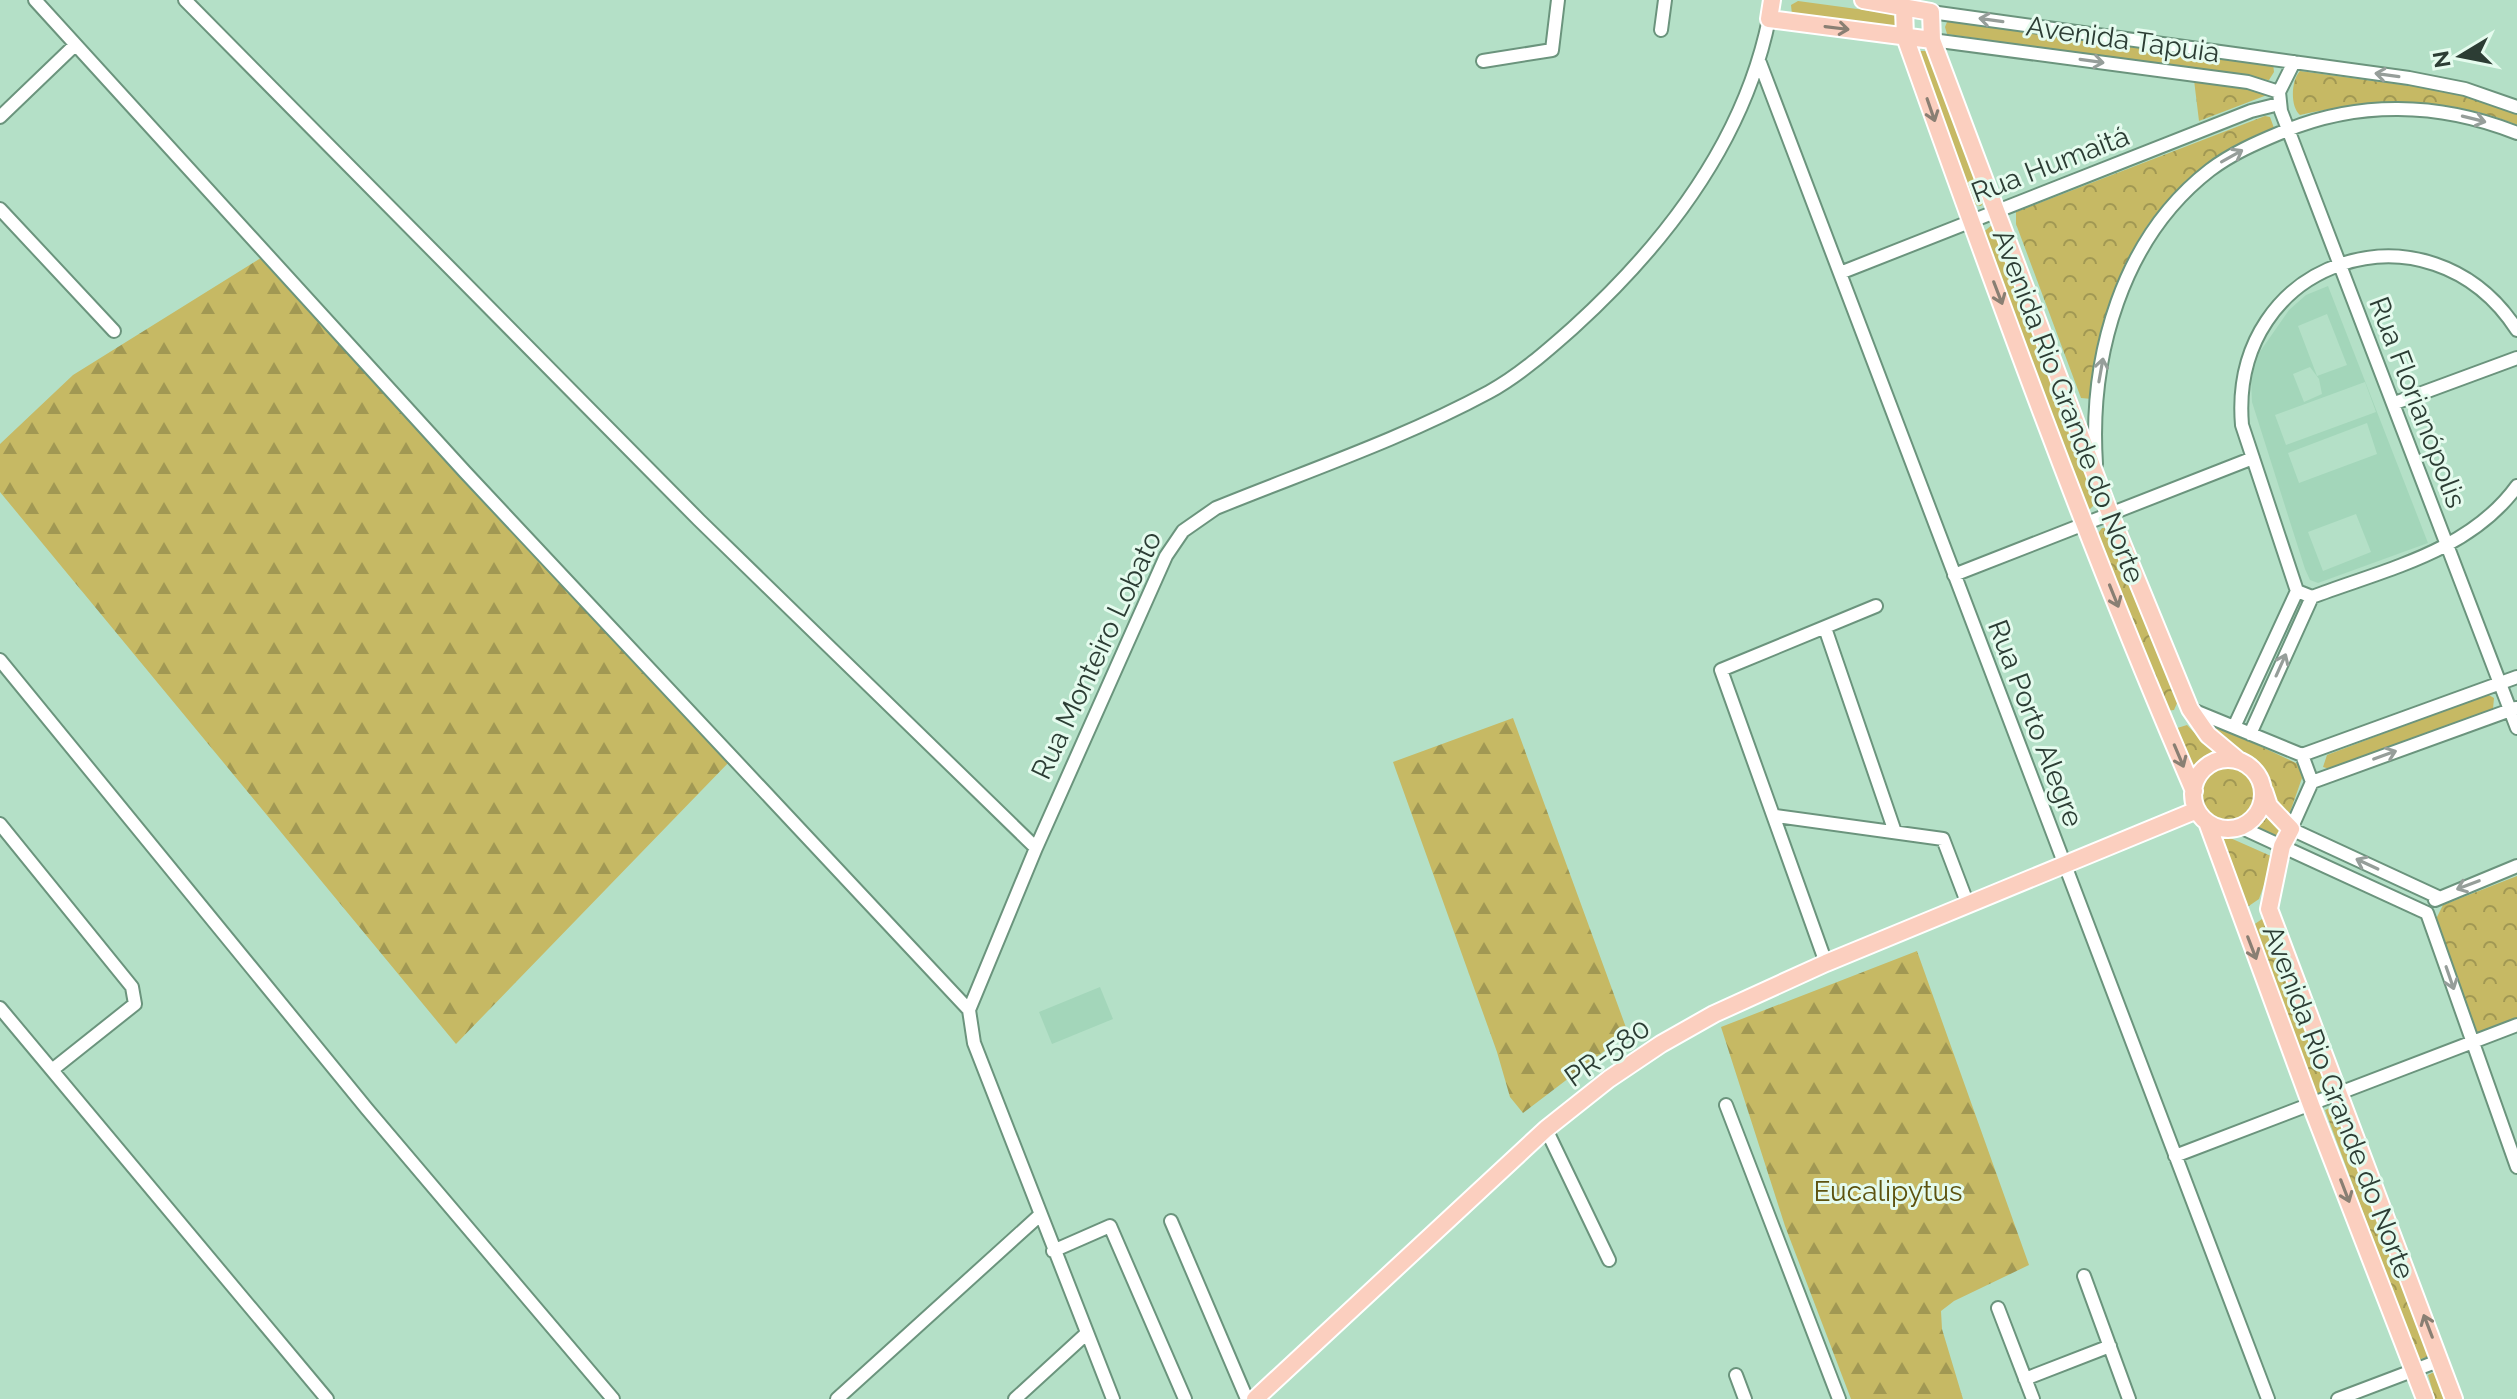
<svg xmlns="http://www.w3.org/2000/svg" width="2517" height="1399" font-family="Raleway,sans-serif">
	<defs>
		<pattern id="forest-firs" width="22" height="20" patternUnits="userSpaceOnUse" patternTransform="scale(2)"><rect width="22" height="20" fill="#c6b964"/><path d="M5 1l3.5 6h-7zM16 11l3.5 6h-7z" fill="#a19853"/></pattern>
		<pattern id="park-crowns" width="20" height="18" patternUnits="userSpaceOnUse" patternTransform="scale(2)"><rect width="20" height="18" fill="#c6b964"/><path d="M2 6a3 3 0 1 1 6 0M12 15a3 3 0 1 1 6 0" fill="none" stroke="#a19853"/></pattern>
	</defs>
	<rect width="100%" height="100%" fill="#b4e0c7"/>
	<!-- built -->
	<path fill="#a3d6ba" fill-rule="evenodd" d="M2328,286L2428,543L2318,583L2310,580L2305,569L2252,402L2251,378L2259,353L2289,310L2306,295ZM2327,314L2347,365L2317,376L2298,326ZM2310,367L2319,379L2322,394L2304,402L2293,374ZM2365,382L2376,412L2286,445L2275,415ZM2367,423L2377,454L2299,483L2288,453ZM2356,514L2371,552L2323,571L2308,532Z
		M1100,987L1113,1019L1052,1044L1039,1012Z"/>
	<!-- grass -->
	<path fill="#c6b964" d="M1798,1L1894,14L1896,25L1893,29L1792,15L1791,5Z
		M1949,17L2273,63L2274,72L2269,80L1947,34L1945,27Z
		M1918,51H1928L1987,198L1981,206L1971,204Z
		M1992,225L1997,227L2099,500L2090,509L2085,507L1981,234Z
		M2487,694L2494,698L2493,709L2333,770L2323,767L2327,755Z"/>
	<!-- forest -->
	<path fill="url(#forest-firs)" d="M264,256L731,760L456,1044L0,492V444L73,375Z
		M1513,718L1628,1033L1523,1113L1510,1097L1497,1052L1393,762Z
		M1917,951L2029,1265L1954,1301L1941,1311L1942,1329L1963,1399H1851L1785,1226L1721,1027Z"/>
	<!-- park -->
	<path fill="url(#park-crowns)" d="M2300,71L2448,91L2517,113V125C2448,96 2371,99 2300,115C2290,107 2291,80 2300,71Z
		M2194,80L2267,91V95L2199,121Z
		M2265,116L2270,117L2274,128C2242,147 2206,168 2177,193C2117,243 2106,328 2092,399L2081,398L2016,224V212Z
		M2102,528H2109L2178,701L2174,710L2166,711L2096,536Z
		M2205,720L2300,765L2302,778L2289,815H2284L2256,759L2222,741Z
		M2187,725L2216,755L2191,775L2174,729Z
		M2199 792a30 30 0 1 1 60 0a30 30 0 1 1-60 0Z
		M2268,810L2281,830L2275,838L2254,827Z
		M2228,837L2271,856L2273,860L2259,899L2243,910L2217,838Z
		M2517,876V1020L2475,1037L2434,923L2443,905Z
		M2262,919L2267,920L2333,1088L2317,1094L2252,926Z
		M2336,1105L2435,1354L2418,1360L2325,1110Z
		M2434,1372L2441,1374L2450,1399H2435L2428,1375Z"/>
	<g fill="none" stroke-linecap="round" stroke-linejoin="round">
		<defs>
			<path id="minor" d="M35,0L465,472L969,1010
				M185,0L699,520L1036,848
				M1931,12L2409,78L2465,89L2517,107
				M1661,30L1665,0
				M1932,40L2248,82L2279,92
				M1483,61L1552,50L1558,0
				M2294,62L2279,92L2281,111L2517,728
				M1760,63L2268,1399
				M0,117L75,45
				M0,209L114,331
				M1840,273L2251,111L2279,104
				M2517,330C2429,194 2228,259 2242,425L2297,591L2312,597C2386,569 2469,552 2517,486
				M2395,403L2517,358
				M2096,464C2089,356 2122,238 2210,170C2231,154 2256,143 2280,133C2357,100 2439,102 2517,133
				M1954,575L2253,458
				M1825,628L1895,832
				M0,660L367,1109L613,1399
				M2190,709L2302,755
				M2234,727L2297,591
				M2250,734L2312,597
				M2302,755L2517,677
				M2302,755L2312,782
				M2312,782L2516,708
				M2312,782L2291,829L2438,897
				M1776,816L1943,839L1967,902
				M0,824L132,987L135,1004L52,1070
				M2240,827L2427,913
				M2435,900L2517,866
				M2427,913L2517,1167
				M1826,963L1721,670L1876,606
				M0,1008L327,1399
				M1726,1105L1839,1399
				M1546,1129L1609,1260
				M2175,1156L2517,1025
				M1171,1221L1247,1399
				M1053,1251L1110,1226L1185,1399
				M2084,1276L2129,1399
				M1998,1308L2033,1399
				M1736,1375L1745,1399
				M2025,1379L2110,1346
				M837,1399L1040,1215
				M1015,1399L1086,1334
				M1113,1399L974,1043L969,1010L1036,848L1166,556L1183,531L1216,508C1307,471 1402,439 1489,392C1520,375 1549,349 1575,326C1666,243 1744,141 1769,19
				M2338,1399L2441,1360"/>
			<path id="major" d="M1772,0L1769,19L1932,40
				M1863,0L1931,12L1932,40L2110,514L2190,709L2208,735L2238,760
				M1904,8L1905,37C1995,290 2087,544 2194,791
				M2193 794a35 35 0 1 1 70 0a35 35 0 1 1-70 0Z
				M2264,791L2269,806L2291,829L2282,846L2269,909
				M2207,822L2311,1105L2425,1399
				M2269,909L2454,1399
				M1255,1399L1546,1129L1609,1079L1661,1044L1714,1014L1826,963L2197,810"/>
		</defs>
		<!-- minor casing -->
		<use href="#minor" stroke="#6b947d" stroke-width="16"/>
		<!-- major casing -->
		<use href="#major" stroke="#fff" stroke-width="20"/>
		<!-- minor -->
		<use href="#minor" stroke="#fff" stroke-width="12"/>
		<!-- major -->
		<use href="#major" stroke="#fbcfbf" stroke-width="16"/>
	</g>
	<!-- one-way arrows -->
	<defs><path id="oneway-shaft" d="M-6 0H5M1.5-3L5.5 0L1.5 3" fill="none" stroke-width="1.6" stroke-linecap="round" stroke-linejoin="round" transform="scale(2)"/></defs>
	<g stroke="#969e9a">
		<use href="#oneway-shaft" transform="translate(1991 20) rotate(-172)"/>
		<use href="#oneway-shaft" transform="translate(2092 61) rotate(8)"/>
		<use href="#oneway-shaft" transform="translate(2387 75) rotate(-172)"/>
		<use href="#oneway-shaft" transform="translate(2474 119) rotate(14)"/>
		<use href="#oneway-shaft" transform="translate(2232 156) rotate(-29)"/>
		<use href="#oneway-shaft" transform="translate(2101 370) rotate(-80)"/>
		<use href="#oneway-shaft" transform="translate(2281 665) rotate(-66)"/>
		<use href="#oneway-shaft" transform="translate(2385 755) rotate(-20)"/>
		<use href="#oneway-shaft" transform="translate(2367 864) rotate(-155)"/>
		<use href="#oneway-shaft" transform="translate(2468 885) rotate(159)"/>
		<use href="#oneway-shaft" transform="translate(2450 978) rotate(71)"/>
	</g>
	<g stroke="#897f73">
		<use href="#oneway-shaft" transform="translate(1837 28) rotate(7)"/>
		<use href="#oneway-shaft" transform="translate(1931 110) rotate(71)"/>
		<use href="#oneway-shaft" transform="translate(1998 293) rotate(69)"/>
		<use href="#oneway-shaft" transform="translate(2114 596) rotate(68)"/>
		<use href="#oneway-shaft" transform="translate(2179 756) rotate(67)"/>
		<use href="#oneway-shaft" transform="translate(2252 948) rotate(69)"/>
		<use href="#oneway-shaft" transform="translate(2345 1191) rotate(69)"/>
		<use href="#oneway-shaft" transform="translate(2428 1326) rotate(-111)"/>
	</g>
	<g text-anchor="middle" stroke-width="6" stroke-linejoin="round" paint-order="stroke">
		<!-- street labels -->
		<g font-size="28" fill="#2c3d34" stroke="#e5fbee">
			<text transform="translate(2123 39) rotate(8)" y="10">Avenida Tapuia</text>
			<text transform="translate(2050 164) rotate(-21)" y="10">Rua Humaitá</text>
			<text transform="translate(2418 402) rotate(69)" y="10">Rua Florianópolis</text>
			<text transform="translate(2069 406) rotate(69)" y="10">Avenida Rio Grande do Norte</text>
			<text transform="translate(1096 655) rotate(-65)" y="10">Rua Monteiro Lobato</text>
			<text transform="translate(2036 723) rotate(69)" y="10">Rua Porto Alegre</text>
			<text transform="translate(1607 1052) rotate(-35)" y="10">PR-580</text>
			<text transform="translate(2339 1102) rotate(69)" y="10">Avenida Rio Grande do Norte</text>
		</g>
		<!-- park labels -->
		<g font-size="28" fill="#5d5310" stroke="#e5fbee">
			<text x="1888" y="1201">Eucalipytus</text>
		</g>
	</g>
	<!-- north arrow -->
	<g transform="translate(2461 56) rotate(260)" stroke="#e5fbee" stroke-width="6" paint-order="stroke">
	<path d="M0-6L14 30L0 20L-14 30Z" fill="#2c3d34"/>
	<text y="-12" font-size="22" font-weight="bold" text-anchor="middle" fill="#2c3d34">N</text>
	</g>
</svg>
